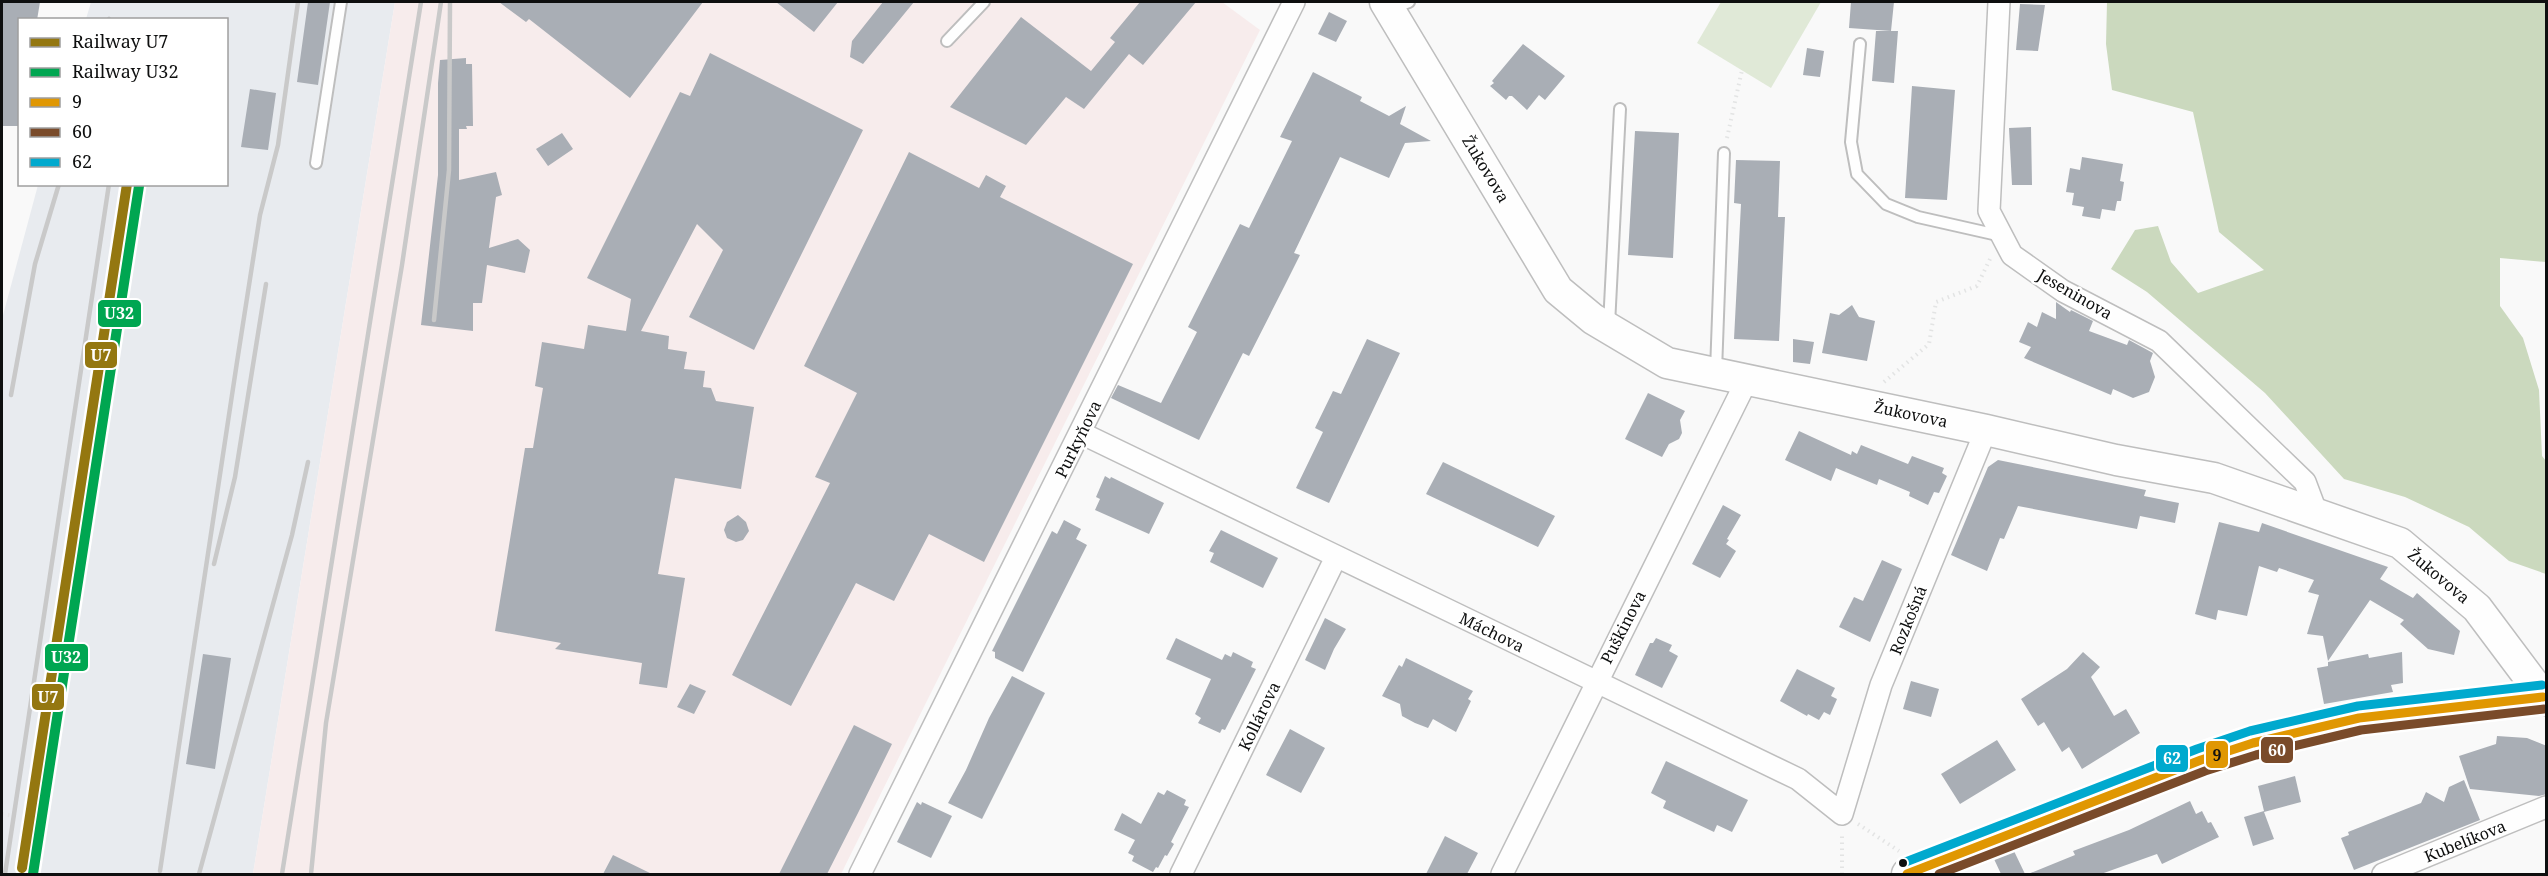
<svg xmlns="http://www.w3.org/2000/svg" width="2548" height="876" font-family="'Noto Serif',serif">
	<rect width="100%" height="100%" fill="#f9f9f9"/>
	<!-- built -->
	<path fill="#e8ebef" d="M91,2H395L253,874H2V319L38,185L226,184V20L86,19Z"/>
	<!-- industrial -->
	<path fill="#f7ecec" d="M395,2H1222L1260,30L841,874H253Z"/>
	<!-- green -->
	<path fill="#e0e9d7" d="M1721,2H1821L1771,88L1697,43Z"/>
	<!-- forest -->
	<path fill="#cbd9be" d="M2107,2H2546V262L2500,258V306L2523,338L2539,390L2542,456L2546,461V574L2509,561L2469,527L2405,497L2344,479L2265,393L2147,292L2111,269L2135,230L2158,226L2171,262L2198,293L2264,270L2219,232L2193,112L2112,90L2106,44Z"/>
	<!-- building -->
	<path fill="#a9aeb5" d="M2,2H40L37,20H20V126H2Z
		M308,2H330L318,85L297,82Z
		M499,2H703L630,98L529,19L526,22Z
		M776,2H838L814,32Z
		M883,2H914L863,64L850,57L852,41Z
		M1140,2H1196L1143,65L1129,54L1084,109L1066,97L1026,145L950,107L1021,17L1091,71L1115,42L1110,38Z
		M1851,2H1894L1891,31L1849,28Z
		M2020,4L2045,5L2038,51L2016,50Z
		M1329,12L1347,21L1336,42L1318,34Z
		M1876,31H1898L1894,83L1872,81Z
		M1523,44L1565,76L1545,100L1539,95L1527,110L1512,96H1509L1506,100L1490,86L1494,83L1492,81Z
		M1807,48L1824,51L1820,77L1803,75Z
		M710,53L863,130L754,350L689,317L723,250L697,224L641,331L669,336L668,349L687,352L684,369L705,371L703,387L711,388L716,401L754,407L741,489L675,478L658,574L685,578L667,688L639,684L642,663L555,649L561,643L495,631L525,448H533L543,388L535,386L542,342L584,349L588,325L626,331L631,299L587,278L680,92L690,96Z
		M466,58V64H472L473,126H466L467,129H459V180L496,172L502,195L496,197L489,248L518,239L530,250L525,273L487,265L482,303H473V331L421,325L438,175V83L440,60Z
		M1313,72L1362,97L1360,101L1389,116L1406,106L1400,124L1431,141L1405,143L1389,178L1340,157L1294,253L1300,255L1284,287L1249,356L1243,353L1199,440L1111,398L1118,385L1161,403L1197,332L1188,327L1240,224L1249,228L1292,141L1280,137Z
		M1912,86L1955,90L1947,200L1905,198Z
		M250,89L276,93L268,150L241,147Z
		M2031,127L2032,185H2012L2009,128Z
		M1635,131L1679,133L1673,258L1628,255Z
		M562,133L573,149L548,166L536,149Z
		M909,152L979,188L986,175L1006,186L1000,197L1133,264L984,562L929,534L894,601L856,583L791,706L732,675L830,483L815,477L857,393L804,366Z
		M2082,157L2123,164L2120,181L2124,182L2121,201H2117L2115,211L2102,209L2100,219L2082,216L2084,207L2072,205L2074,193L2066,192L2070,168L2080,170Z
		M1736,160L1780,161L1778,217H1785L1779,341L1734,339L1741,204L1734,203Z
		M2056,302L2070,312L2071,310L2093,321L2089,331L2127,345L2129,340L2153,353L2150,361L2155,377L2149,392L2133,398L2113,389L2111,395L2024,358L2031,347L2019,342L2028,322L2037,327L2042,312L2056,319Z
		M1852,305L1859,317L1875,321L1867,361L1822,353L1830,313L1839,315Z
		M1367,339L1400,353L1329,503L1296,488L1323,432L1315,428L1333,391L1341,394Z
		M1793,339L1814,342L1810,364L1793,362Z
		M1648,393L1685,411L1680,420L1682,433L1679,439L1669,444L1662,457L1625,439Z
		M1799,431L1851,455L1852,451L1857,454L1861,445L1908,464L1912,456L1944,468L1942,473L1947,476L1939,493L1934,492L1928,505L1909,496L1910,492L1879,479L1877,485L1836,468L1831,481L1785,460Z
		M1998,460L2146,490L2144,496L2179,503L2175,523L2140,516L2137,529L2018,506L2004,539L2000,538L1987,571L1951,555L1988,467Z
		M1443,462L1555,516L1538,547L1426,494Z
		M1105,476L1110,479L1111,477L1164,503L1149,534L1095,510L1100,499L1096,497Z
		M1723,505L1741,515L1727,539L1729,540L1726,544L1736,551L1720,578L1692,564Z
		M738,515L746,522L749,531L743,540L736,542L727,538L724,530L727,522Z
		M1064,520L1081,529L1076,539L1087,545L1023,672L995,658V652L992,651L1052,531L1057,534Z
		M2219,522L2259,532L2262,523L2388,567L2380,579L2413,598L2417,593L2460,631L2454,655L2428,649L2400,624L2404,620L2370,600L2328,661L2323,636L2307,634L2319,595L2308,592L2314,580L2279,568L2277,572L2259,566L2247,616L2218,610L2216,620L2195,614Z
		M1221,530L1278,558L1263,588L1210,562L1214,553L1209,551Z
		M1882,560L1902,569L1870,642L1839,627L1854,597L1863,601Z
		M1325,618L1346,629L1334,649L1325,670L1305,660Z
		M1176,638L1222,660L1225,654L1231,657L1233,652L1253,662L1251,667L1256,669L1225,730L1222,729L1220,733L1198,723L1201,718L1195,714L1211,679L1166,659Z
		M1656,638L1672,645L1669,651L1678,656L1662,688L1635,675L1650,643H1653Z
		M2083,652L2100,667L2091,677L2114,716L2126,709L2140,733L2082,769L2069,747L2062,752L2044,722L2038,726L2021,699L2067,669Z
		M2402,652L2403,683L2391,685L2393,692L2324,704L2317,668L2328,666V662L2368,654L2369,658Z
		M203,654L231,658L215,769L186,764Z
		M1406,658L1473,691L1468,699L1471,701L1456,732L1433,719L1428,728L1415,723L1402,716L1400,704L1382,696L1399,665L1402,667Z
		M1797,669L1835,688L1831,696L1837,699L1830,715L1824,712L1819,720L1808,714L1807,716L1780,701Z
		M1012,676L1045,693L982,819L948,803L966,770L989,718Z
		M1911,681L1939,689L1931,717L1903,709Z
		M690,684L706,691L694,714L677,707Z
		M854,725L892,744L858,813L827,874H779Z
		M1290,729L1325,748L1301,793L1266,775Z
		M2497,736L2527,738L2547,746V794L2539,796L2470,789L2459,756L2496,744Z
		M1997,740L2016,770L1960,804L1941,774Z
		M1666,761L1748,800L1732,832L1717,825L1714,832L1663,808L1666,801L1651,793Z
		M2295,776L2301,802L2264,812L2274,839L2253,846L2244,817L2264,811L2258,786Z
		M2464,780L2480,820L2354,870L2341,838L2349,835L2348,832L2421,803L2426,792L2444,802L2449,787Z
		M1167,790L1186,800L1184,805L1189,807L1171,842L1174,844L1167,856L1165,855L1158,868L1156,867L1153,872L1132,861L1134,856L1128,853L1135,840L1114,830L1122,813L1141,824L1158,792L1164,795Z
		M2190,801L2196,814L2202,811L2208,823L2211,822L2219,837L2162,864L2157,854L2101,874H2028L2075,855L2073,851L2129,830Z
		M917,802L921,805L922,802L952,816L931,858L897,842Z
		M1445,836L1478,853L1467,874H1426Z
		M2014,851L2025,874H2001L1994,859Z
		M613,855L652,874H603Z"/>
	<g fill="none" stroke-linecap="round" stroke-linejoin="round">
		<defs>
			<path id="lane" d="M1390,9L1409,2
				M947,41L984,2
				M1860,44L1851,142L1857,174L1886,204L1918,217L2002,236
				M316,163L341,2
				M1609,325L1620,109
				M1716,371L1724,153"/>
			<path id="street" d="M1999,2L1989,211L2012,255L2063,291L2159,341L2305,482L2317,514
				M1081,433L1798,779L1842,814L1881,685L1986,430
				M860,874L1294,2
				M1181,874L1336,557
				M1502,874L1747,380
				M2383,874L2546,807"/>
			<path id="secondary" d="M1385,2L1558,290L1593,319L1667,363L1986,430L2116,460L2214,478L2400,543L2477,608L2546,700
				M1907,874L2201,760L2253,743L2359,718L2543,697"/>
		</defs>
		<!-- lane casing -->
		<use href="#lane" stroke="#bebebe" stroke-width="14"/>
		<!-- street casing -->
		<use href="#street" stroke="#bebebe" stroke-width="24"/>
		<!-- secondary casing -->
		<use href="#secondary" stroke="#bebebe" stroke-width="33"/>
		<!-- path -->
		<path stroke="#e3e4e4" stroke-width="4" stroke-dasharray="1.5 4.5" stroke-linecap="butt" d="M1727,138L1742,70
			M1884,382L1929,344L1936,302L1977,286L1990,259
			M2,814L19,817
			M1858,824L1899,851
			M1842,874V836"/>
		<!-- lane -->
		<use href="#lane" stroke="#fefefe" stroke-width="10"/>
		<!-- street -->
		<use href="#street" stroke="#fefefe" stroke-width="21"/>
		<!-- secondary -->
		<use href="#secondary" stroke="#fefefe" stroke-width="30"/>
		<!-- rail -->
		<path stroke="#c9c9c9" stroke-width="4.5" d="M108,20L109,19
			M434,320L449,170L450,2
			M11,395L35,264L59,184
			M214,564L235,477L266,284
			M160,871L237,362L260,215L278,145L298,2
			M5,874L109,184
			M199,874L292,535L308,462
			M282,874L421,2
			M311,874L326,723L402,265L441,2"/>
		<defs>
			<path id="bus-1" d="M1907,874L2201,760L2253,743L2359,718L2543,697"/>
			<path id="bus-2" d="M1939,874L2205,771L2256,755L2361,730L2544,709"/>
			<path id="bus-3" d="M1903,863L2197,749L2250,731L2358,706L2542,685"/>
		</defs>
		<!-- bus-1 casing -->
		<use href="#bus-1" stroke="#fff" stroke-width="14"/>
		<!-- bus-2 casing -->
		<use href="#bus-2" stroke="#fff" stroke-width="14"/>
		<!-- bus-3 casing -->
		<use href="#bus-3" stroke="#fff" stroke-width="14"/>
		<!-- bus-1 -->
		<use href="#bus-1" stroke="#e09702" stroke-width="9"/>
		<!-- bus-2 -->
		<use href="#bus-2" stroke="#7a4b2a" stroke-width="9"/>
		<!-- bus-3 -->
		<use href="#bus-3" stroke="#00a9ce" stroke-width="9"/>
		<defs>
			<path id="rail-1" d="M22,868L127,184"/>
			<path id="rail-2" d="M33,874L139,186"/>
		</defs>
		<!-- rail-1 casing -->
		<use href="#rail-1" stroke="#fff" stroke-width="15"/>
		<!-- rail-2 casing -->
		<use href="#rail-2" stroke="#fff" stroke-width="15"/>
		<!-- rail-1 -->
		<use href="#rail-1" stroke="#947710" stroke-width="10"/>
		<!-- rail-2 -->
		<use href="#rail-2" stroke="#00a651" stroke-width="10"/>
	</g>
	<!-- markers -->
	<circle fill="#0e0f0f" stroke="#fff" stroke-width="2" cx="1903" cy="863" r="5"/>
	<g text-anchor="middle" stroke-width="5" stroke-linejoin="round" paint-order="stroke">
		<!-- street labels -->
		<g font-size="16" fill="#0e0f0f" stroke="#fff">
			<text transform="translate(1486 169) rotate(59)" y="6">Žukovova</text>
			<text transform="translate(2075 294) rotate(30)" y="6">Jeseninova</text>
			<text transform="translate(1911 414) rotate(12)" y="6">Žukovova</text>
			<text transform="translate(1078 439) rotate(-64)" y="6">Purkyňova</text>
			<text transform="translate(2439 576) rotate(40)" y="6">Žukovova</text>
			<text transform="translate(1908 620) rotate(-68)" y="6">Rozkošná</text>
			<text transform="translate(1623 627) rotate(-63)" y="6">Puškinova</text>
			<text transform="translate(1492 632) rotate(26)" y="6">Máchova</text>
			<text transform="translate(1259 716) rotate(-64)" y="6">Kollárova</text>
			<text transform="translate(2465 841) rotate(-22)" y="6">Kubelíkova</text>
		</g>
	</g>
	<g stroke="#fff" stroke-width="2">
		<rect x="97" y="299" width="45" height="29" rx="6" fill="#00a651"/>
		<rect x="84" y="341" width="34" height="28" rx="6" fill="#947710"/>
		<rect x="44" y="643" width="45" height="29" rx="6" fill="#00a651"/>
		<rect x="31" y="683" width="34" height="28" rx="6" fill="#947710"/>
		<rect x="2260" y="736" width="34" height="28" rx="6" fill="#7a4b2a"/>
		<rect x="2205" y="740" width="24" height="29" rx="6" fill="#e09702"/>
		<rect x="2155" y="744" width="34" height="29" rx="6" fill="#00a9ce"/>
	</g>
	<g font-size="16" text-anchor="middle" font-weight="bold" fill="#fff">
		<text x="119" y="319">U32</text>
		<text x="101" y="361">U7</text>
		<text x="66" y="663">U32</text>
		<text x="48" y="703">U7</text>
		<text x="2277" y="756">60</text>
		<text x="2172" y="764">62</text>
	</g>
	<g font-size="16" text-anchor="middle" font-weight="bold" fill="#111">
		<text x="2217" y="761">9</text>
	</g>
	<!-- border -->
	<rect width="2548" height="876" fill="none" stroke="#0e0f0f" stroke-width="6"/>
	<!-- legend -->
	<rect x="18" y="18" width="210" height="168" fill="#ffffff" stroke="#9f9f9f" stroke-width="1.5"/>
	<rect x="30" y="38" width="30" height="9" fill="#947710" stroke="#9f9f9f" stroke-width="1.5"/>
	<text x="72" y="48" font-size="18" fill="#0e0f0f">Railway U7</text>
	<rect x="30" y="68" width="30" height="9" fill="#00a651" stroke="#9f9f9f" stroke-width="1.5"/>
	<text x="72" y="78" font-size="18" fill="#0e0f0f">Railway U32</text>
	<rect x="30" y="98" width="30" height="9" fill="#e09702" stroke="#9f9f9f" stroke-width="1.5"/>
	<text x="72" y="108" font-size="18" fill="#0e0f0f">9</text>
	<rect x="30" y="128" width="30" height="9" fill="#7a4b2a" stroke="#9f9f9f" stroke-width="1.5"/>
	<text x="72" y="138" font-size="18" fill="#0e0f0f">60</text>
	<rect x="30" y="158" width="30" height="9" fill="#00a9ce" stroke="#9f9f9f" stroke-width="1.5"/>
	<text x="72" y="168" font-size="18" fill="#0e0f0f">62</text>
</svg>
